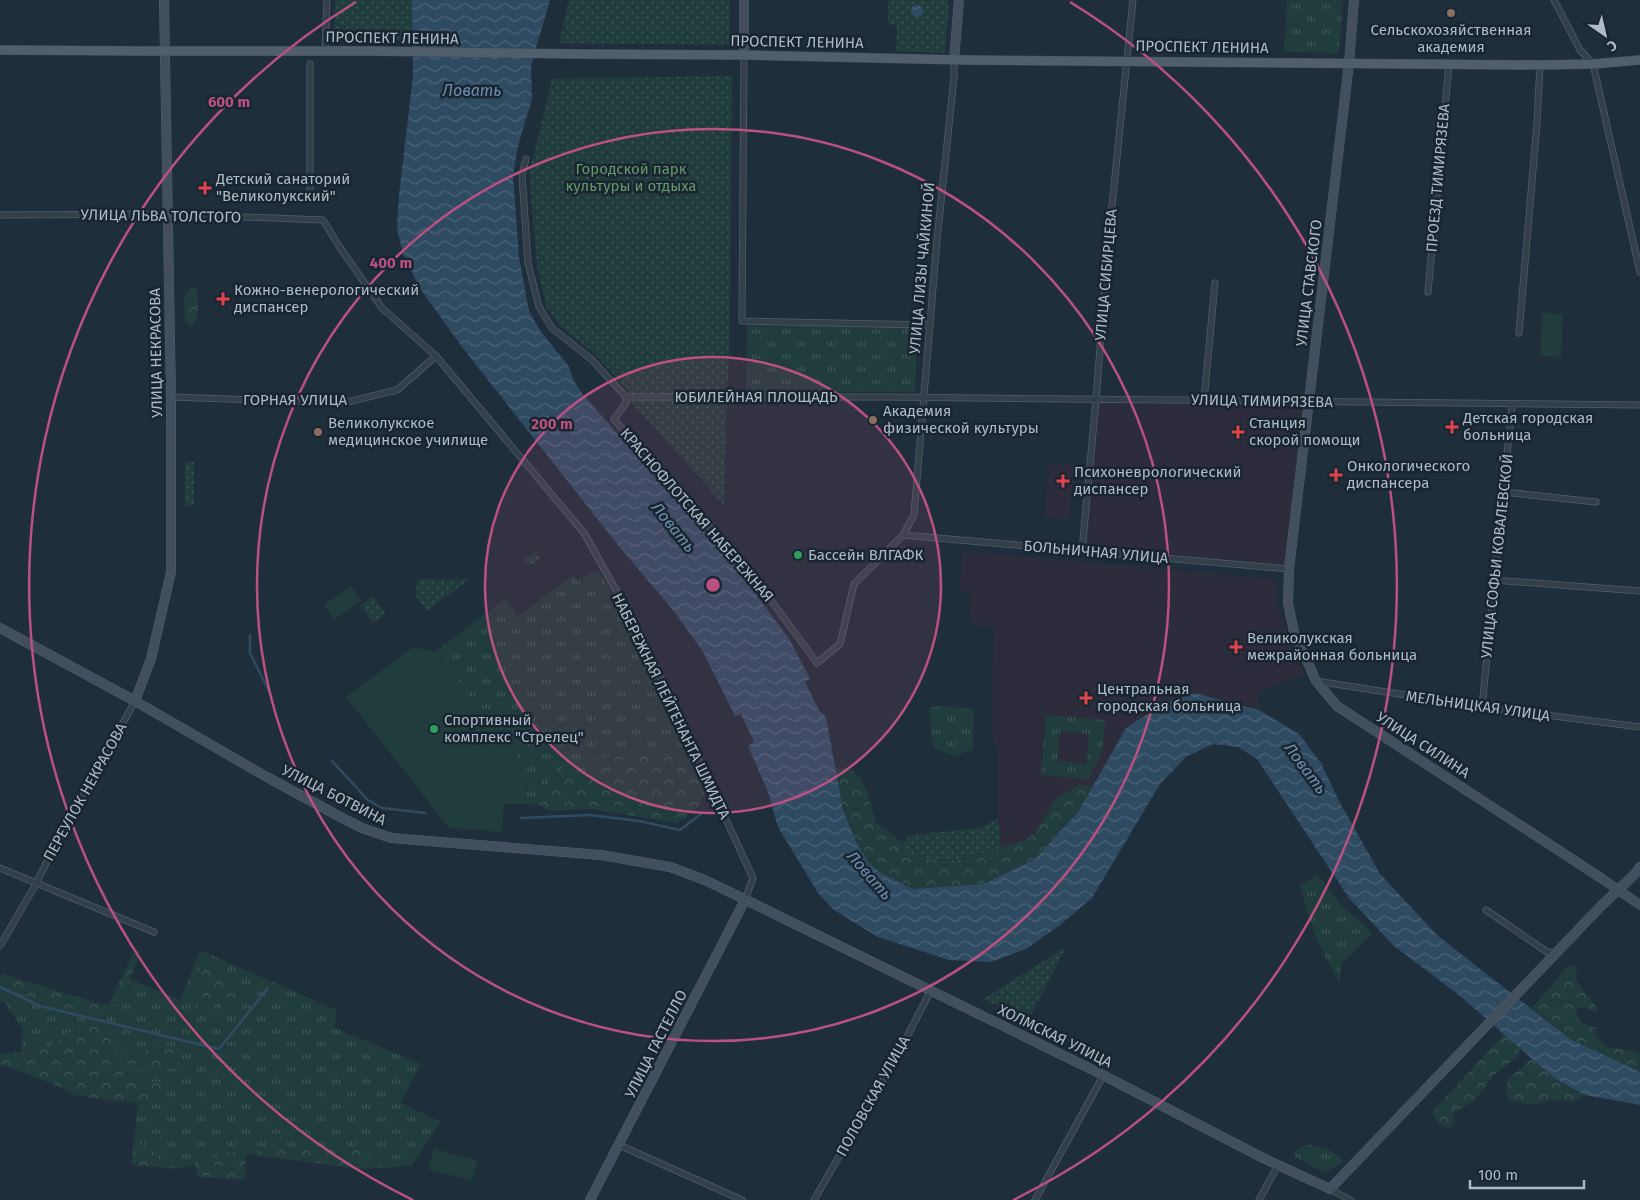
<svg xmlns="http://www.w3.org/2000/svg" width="1640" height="1200" font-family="'Fira Sans',sans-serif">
	<defs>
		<pattern id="grass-tufts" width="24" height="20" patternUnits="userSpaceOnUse" patternTransform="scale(1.25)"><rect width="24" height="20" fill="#213c3c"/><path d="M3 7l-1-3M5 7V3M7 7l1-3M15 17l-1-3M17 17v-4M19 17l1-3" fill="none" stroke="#3f5657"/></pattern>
		<pattern id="forest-crowns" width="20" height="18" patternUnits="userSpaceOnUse" patternTransform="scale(1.25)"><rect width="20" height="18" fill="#213c3c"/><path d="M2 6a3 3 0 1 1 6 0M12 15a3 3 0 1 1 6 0" fill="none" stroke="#3f5657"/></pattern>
		<pattern id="park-dots" width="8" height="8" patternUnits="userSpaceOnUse" patternTransform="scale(1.25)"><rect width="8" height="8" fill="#213c3c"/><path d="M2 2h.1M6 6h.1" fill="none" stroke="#3f5657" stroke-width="1.8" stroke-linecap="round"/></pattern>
		<pattern id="water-waves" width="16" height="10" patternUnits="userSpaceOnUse" patternTransform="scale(1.25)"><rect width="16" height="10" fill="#2f4b62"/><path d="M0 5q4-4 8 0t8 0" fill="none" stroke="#4b6377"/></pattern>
	</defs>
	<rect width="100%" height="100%" fill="#1f2e3b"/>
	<!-- medical -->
	<path fill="#2c2c3c" d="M1099,403L1306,404L1287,567L1085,549Z
		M1049,462L1075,465L1069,519L1044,518Z
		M962,551L1276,579V602L1304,675L1258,692L1259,710L1195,693L1126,728L1093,785L1085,786L1079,784L1056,799L1037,829L1030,838L1020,842L1001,847L998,818V748L993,742L992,684L994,626H972L973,619L970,618L971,591L960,590Z"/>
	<!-- grass -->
	<path fill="url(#grass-tufts)" fill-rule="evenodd" d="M1287,0H1343L1339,53L1284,52Z
		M747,325L918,327L915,392H746Z
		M599,571L634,632L691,758L667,756L546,785L539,805L525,804L527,784L520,783L521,762L435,652L505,599L518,616L573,575L578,582L591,572Z
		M938,706L974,709L973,749L956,756L935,749L931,737L929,708Z
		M1046,715L1105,720L1103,749L1089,779L1041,775ZM1060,731L1089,734L1086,764L1057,761Z
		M1318,875L1340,904L1373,933L1341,965L1340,985L1314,934L1300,885Z
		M200,950L336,1010L335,1028L421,1064L401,1103L441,1122L411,1166L362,1169L230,1152L180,1169L131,1165L138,1103L112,1052L83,1022L49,1047L21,1051L23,1030L5,1003L0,1000V984L41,1003L96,1015L127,995L130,979L180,1000Z
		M1307,1145C1319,1145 1337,1151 1343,1162L1325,1173L1294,1156L1295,1151Z"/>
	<!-- forest -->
	<path fill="url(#forest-crowns)" d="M193,286C202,292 199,321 191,327L186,322C184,309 181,294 193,286Z
		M635,752L691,758L705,793L699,807L678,823L590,809L550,811L539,805C543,793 546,782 555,773C569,760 615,756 635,752Z
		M834,768L849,769L859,776L867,791L876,823L903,843L904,852L929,859L949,861L965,859L1025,840L1034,834L1056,799L1079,784L1085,786L1093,785L1078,812L1035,859L984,884L913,889L882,874L868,862L856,842L843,810Z
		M133,953L139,956L130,979L127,995L119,1005L96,1015L41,1003L0,984V977L2,974L108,1006Z
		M200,960L223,971L225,984L242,991L240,1001L220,1004L215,1012L196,1008Z
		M1569,965L1577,966L1576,980L1598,1009L1595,1012L1586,1008L1578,1007L1576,1015L1583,1024L1596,1028V1036L1606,1047C1618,1049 1630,1048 1640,1055V1072L1570,1039L1532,1008Z
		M83,1022L120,1032L112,1052L143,1056L150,1041L181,1050L177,1068L131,1071L129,1078L138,1082H165L168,1091L158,1098L138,1103L116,1102L75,1095L56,1085L0,1064V1055L49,1047Z
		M1504,1034L1520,1048L1518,1056L1493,1076L1477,1098L1453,1114V1126L1445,1129L1435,1119L1432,1112Z
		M1532,1059L1554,1078L1585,1095L1573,1102L1555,1100L1530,1105L1509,1101L1506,1090L1508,1078Z
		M134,1138L159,1157L155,1167L131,1165Z
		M258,1149L370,1150L369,1160L362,1169L255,1155Z
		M230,1152L246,1154L244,1180L198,1177L194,1164Z"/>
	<!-- park -->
	<path fill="url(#park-dots)" d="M335,0H412V42L334,38Z
		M569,0H730V45L559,43Z
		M888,0H949L945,53L896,51L897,26L888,24Z
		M732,76L730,316L724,505L633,404L629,391L595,354L560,326L546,306L537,266L529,174L552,79Z
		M194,462V506H185V463Z
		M536,552L540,559L529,566L524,560Z
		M417,579H470L427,611L416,596Z
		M373,596L386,613L373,623L360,606Z
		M998,818L1001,847C958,861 949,865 904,852L903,843L909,835L982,828Z
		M1066,947L1029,1019L983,999Z"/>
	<!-- pitch -->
	<path fill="#213c3c" d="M1542,313L1563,314L1561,357L1540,356Z
		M351,586L361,601L334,620L324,605Z
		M413,647L435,652L522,762L520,783L527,784L525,804H504L502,832L449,828L346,697Z
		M434,1148L478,1161L472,1181L428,1169Z"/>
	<!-- water -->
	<path fill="url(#water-waves)" d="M412,0H550L531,65L532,99L518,146L513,175L519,257L529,311L541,332L568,365L574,381L582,393L667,491L727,556L790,640L810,679L805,682L819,710L826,717L843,810L856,842L868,862L882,874L913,889L984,884L1035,859L1078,812L1126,728L1165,703L1195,693L1259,710L1299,734L1321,763L1339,801L1380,874L1438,936L1570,1039L1640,1072V1105L1585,1095L1554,1078L1460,996L1393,945L1349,898L1257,759L1238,747L1213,744L1186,757L1160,784L1092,898L1060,925L1026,949L991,962L949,960L878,937L834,910L818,893L778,827L768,792L748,746L754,742L741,714L735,716L703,652L673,610L617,544L462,347L419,287L403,254L397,228L399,195L413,76Z
		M911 11a6 6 0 1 1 12 0a6 6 0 1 1-12 0Z"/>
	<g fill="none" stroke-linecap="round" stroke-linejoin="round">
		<!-- stream -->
		<path stroke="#2f4b62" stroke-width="2.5" d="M250,635V653L270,693
			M332,761L368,800L382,808L425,813
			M521,818L590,815L639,821L680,830L701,814
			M0,987L40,1006L219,1049L268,988"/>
		<defs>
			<path id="street" d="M1554,0L1580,50L1593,64L1640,272
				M325,50L327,0
				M744,55L742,321L930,325
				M310,64V200
				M526,159L522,175L528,263L539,307L552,328L591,359L626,397
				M0,215L167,214L323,220L339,246L382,308L436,356L584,533L639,631L753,878L745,900
				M1428,292L1449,64
				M1519,333L1537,123L1540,65
				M171,397L343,403L397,390L436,356
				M626,397H885L1640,405
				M626,397V403L614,419L663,479L725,543L767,595L817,663L840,644L854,584L903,535L914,515L937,240L954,77V60
				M1204,400L1215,283
				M1504,492L1596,502
				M903,535L1289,569
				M1082,551L1096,400L1108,245L1133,0
				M1494,580L1640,591
				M1316,681L1482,707L1640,727
				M1482,707L1512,404
				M0,868L154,932
				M1486,910L1547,952L1557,953
				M0,946L36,884L52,851L135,701
				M619,1145L742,1200
				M1330,1189L1350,1200
				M814,1200L897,1056L931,990
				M1035,1200L1103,1076
				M1259,1200L1278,1165"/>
			<path id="secondary" d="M1354,0L1349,63L1289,569L1288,603L1294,632L1316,681L1337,706L1601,878L1640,905
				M744,55V0
				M954,60L959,0
				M0,628L135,701L265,776L344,819L362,828L391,838L601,855L670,867L705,880L1097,1072L1263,1158L1330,1189L1602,905L1635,874L1640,867
				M135,701L151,659L171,572V397L164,0
				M590,1200L745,900"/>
			<path id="primary" d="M0,50L150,51H368L578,54L744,55L964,60L1540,65L1593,64L1640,60"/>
		</defs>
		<!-- street casing -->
		<use href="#street" stroke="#515e69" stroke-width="7"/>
		<!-- secondary casing -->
		<use href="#secondary" stroke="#515e69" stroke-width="10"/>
		<!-- primary casing -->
		<use href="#primary" stroke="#3d4955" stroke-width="10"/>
		<!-- street -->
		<use href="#street" stroke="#33404b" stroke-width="5.5"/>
		<!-- secondary -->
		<use href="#secondary" stroke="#414f5f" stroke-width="9"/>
		<!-- primary -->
		<use href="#primary" stroke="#515f6c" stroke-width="9"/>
	</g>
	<!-- distance rings -->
	<circle cx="713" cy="585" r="228" fill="#bb5181" fill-opacity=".12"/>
	<g fill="none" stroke="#bb5181" stroke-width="2.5">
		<circle cx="713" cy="585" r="228"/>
		<circle cx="713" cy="585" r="456"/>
		<path d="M413 1200A684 684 0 0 1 356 2M1070 2A684 684 0 0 1 1013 1200"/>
	</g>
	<!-- markers -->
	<g fill="#8d6e63" stroke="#192530" stroke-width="2">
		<circle cx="1451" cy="13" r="5"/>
		<circle cx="873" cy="420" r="5"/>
		<circle cx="318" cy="432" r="5"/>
	</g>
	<g fill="#e0444e" stroke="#192530" stroke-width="2">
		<path d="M202.5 180.5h5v5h5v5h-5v5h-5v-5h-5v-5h5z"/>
		<path d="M220.5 291.5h5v5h5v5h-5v5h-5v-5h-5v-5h5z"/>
		<path d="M1449.5 419.5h5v5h5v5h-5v5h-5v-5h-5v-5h5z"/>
		<path d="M1235.5 424.5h5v5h5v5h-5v5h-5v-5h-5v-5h5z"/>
		<path d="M1333.5 467.5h5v5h5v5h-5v5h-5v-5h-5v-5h5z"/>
		<path d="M1060.5 473.5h5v5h5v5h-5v5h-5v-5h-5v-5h5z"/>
		<path d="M1233.5 639.5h5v5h5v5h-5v5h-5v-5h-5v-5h5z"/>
		<path d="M1083.5 690.5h5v5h5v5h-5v5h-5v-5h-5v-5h5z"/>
	</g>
	<g fill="#2e9e5b" stroke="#192530" stroke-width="2">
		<circle cx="798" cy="555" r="5"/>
		<circle cx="434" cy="729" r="5"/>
	</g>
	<g text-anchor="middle" stroke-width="5" stroke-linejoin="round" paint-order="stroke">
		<!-- poi labels -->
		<g font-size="15" fill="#aebbc8" stroke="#192530" text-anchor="start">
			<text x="1451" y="35" text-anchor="middle">Сельскохозяйственная<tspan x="1451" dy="17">академия</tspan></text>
			<text x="216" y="184">Детский санаторий<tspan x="216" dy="17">"Великолукский"</tspan></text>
			<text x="234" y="295">Кожно-венерологический<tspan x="234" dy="17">диспансер</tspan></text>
			<text x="883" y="416">Aкадемия<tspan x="883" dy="17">физической культуры</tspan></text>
			<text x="1463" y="423">Детская городская<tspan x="1463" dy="17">больница</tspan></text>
			<text x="328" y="428">Великолукское<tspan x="328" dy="17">медицинское училище</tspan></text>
			<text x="1249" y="428">Станция<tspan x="1249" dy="17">скорой помощи</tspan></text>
			<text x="1347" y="471">Онкологического<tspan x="1347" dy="17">диспансера</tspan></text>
			<text x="1074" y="477">Психоневрологический<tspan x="1074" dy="17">диспансер</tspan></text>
			<text x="808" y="560">Бассейн ВЛГАФК</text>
			<text x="1247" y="643">Великолукская<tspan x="1247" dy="17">межрайонная больница</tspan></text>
			<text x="1097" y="694">Центральная<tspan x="1097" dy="17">городская больница</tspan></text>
			<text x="444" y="725">Спортивный<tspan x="444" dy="17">комплекс "Стрелец"</tspan></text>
		</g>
		<!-- street labels -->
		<g font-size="15" fill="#aebbc8" stroke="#192530">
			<text transform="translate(392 38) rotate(1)" y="5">ПРОСПЕКТ ЛЕНИНА</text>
			<text transform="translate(797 42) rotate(1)" y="5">ПРОСПЕКТ ЛЕНИНА</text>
			<text transform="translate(1202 47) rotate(1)" y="5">ПРОСПЕКТ ЛЕНИНА</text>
			<text transform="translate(1438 178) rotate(-85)" y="5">ПРОЕЗД ТИМИРЯЗЕВА</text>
			<text transform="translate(161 216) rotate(1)" y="5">УЛИЦА ЛЬВА ТОЛСТОГО</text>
			<text transform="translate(922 268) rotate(-85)" y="5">УЛИЦА ЛИЗЫ ЧАЙКИНОЙ</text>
			<text transform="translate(1106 275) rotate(-85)" y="5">УЛИЦА СИБИРЦЕВА</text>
			<text transform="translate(1309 283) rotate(-83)" y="5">УЛИЦА СТАВСКОГО</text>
			<text transform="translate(156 353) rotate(-91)" y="5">УЛИЦА НЕКРАСОВА</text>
			<text x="756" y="402">ЮБИЛЕЙНАЯ ПЛОЩАДЬ</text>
			<text x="295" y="405">ГОРНАЯ УЛИЦА</text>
			<text transform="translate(1262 401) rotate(1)" y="5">УЛИЦА ТИМИРЯЗЕВА</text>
			<text transform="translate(697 515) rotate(49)" y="5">КРАСНОФЛОТСКАЯ НАБЕРЕЖНАЯ</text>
			<text transform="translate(1096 552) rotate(5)" y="5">БОЛЬНИЧНАЯ УЛИЦА</text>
			<text transform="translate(1497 556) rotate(-84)" y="5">УЛИЦА СОФЬИ КОВАЛЕВСКОЙ</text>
			<text transform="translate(671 706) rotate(64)" y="5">НАБЕРЕЖНАЯ ЛЕЙТЕНАНТА ШМИДТА</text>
			<text transform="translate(1478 706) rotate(8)" y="5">МЕЛЬНИЦКАЯ УЛИЦА</text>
			<text transform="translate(1423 745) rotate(33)" y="5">УЛИЦА СИЛИНА</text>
			<text transform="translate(85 792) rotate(-61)" y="5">ПЕРЕУЛОК НЕКРАСОВА</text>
			<text transform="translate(334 795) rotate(27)" y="5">УЛИЦА БОТВИНА</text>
			<text transform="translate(1055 1036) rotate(26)" y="5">ХОЛМСКАЯ УЛИЦА</text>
			<text transform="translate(656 1044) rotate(-63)" y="5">УЛИЦА ГАСТЕЛЛО</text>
			<text transform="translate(873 1096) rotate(-61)" y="5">ПОЛОВСКАЯ УЛИЦА</text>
		</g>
		<!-- park labels -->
		<g font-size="15" fill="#639a6a" stroke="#192530">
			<text x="631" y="174">Городской парк<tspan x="631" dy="17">культуры и отдыха</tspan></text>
		</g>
		<!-- water labels -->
		<g font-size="16" font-style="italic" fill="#6b90ae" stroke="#192530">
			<text x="472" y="96">Ловать</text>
			<text transform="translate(674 527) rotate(51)" y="6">Ловать</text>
			<text transform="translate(1306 768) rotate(53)" y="6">Ловать</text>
			<text transform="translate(870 875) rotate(49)" y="6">Ловать</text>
		</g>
	</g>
	<circle cx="713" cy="585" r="8" fill="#bb5181" stroke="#192530" stroke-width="2.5"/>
	<g font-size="15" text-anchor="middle" font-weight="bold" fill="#bb5181" stroke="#192530" stroke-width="5" stroke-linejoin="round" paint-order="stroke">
		<text x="229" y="107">600 m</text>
		<text x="391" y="268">400 m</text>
		<text x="552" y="429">200 m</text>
	</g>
	<!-- north arrow -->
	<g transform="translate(1605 35) rotate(146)" stroke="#192530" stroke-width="4" paint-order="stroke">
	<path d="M0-4L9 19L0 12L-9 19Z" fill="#aebbc8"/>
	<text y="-8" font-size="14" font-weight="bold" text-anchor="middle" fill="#aebbc8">С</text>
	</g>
	<!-- scale -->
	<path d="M1470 1180v8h114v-8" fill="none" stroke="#aebbc8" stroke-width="2.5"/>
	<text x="1478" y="1180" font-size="15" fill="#aebbc8" stroke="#192530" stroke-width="4" paint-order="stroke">100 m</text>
</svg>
